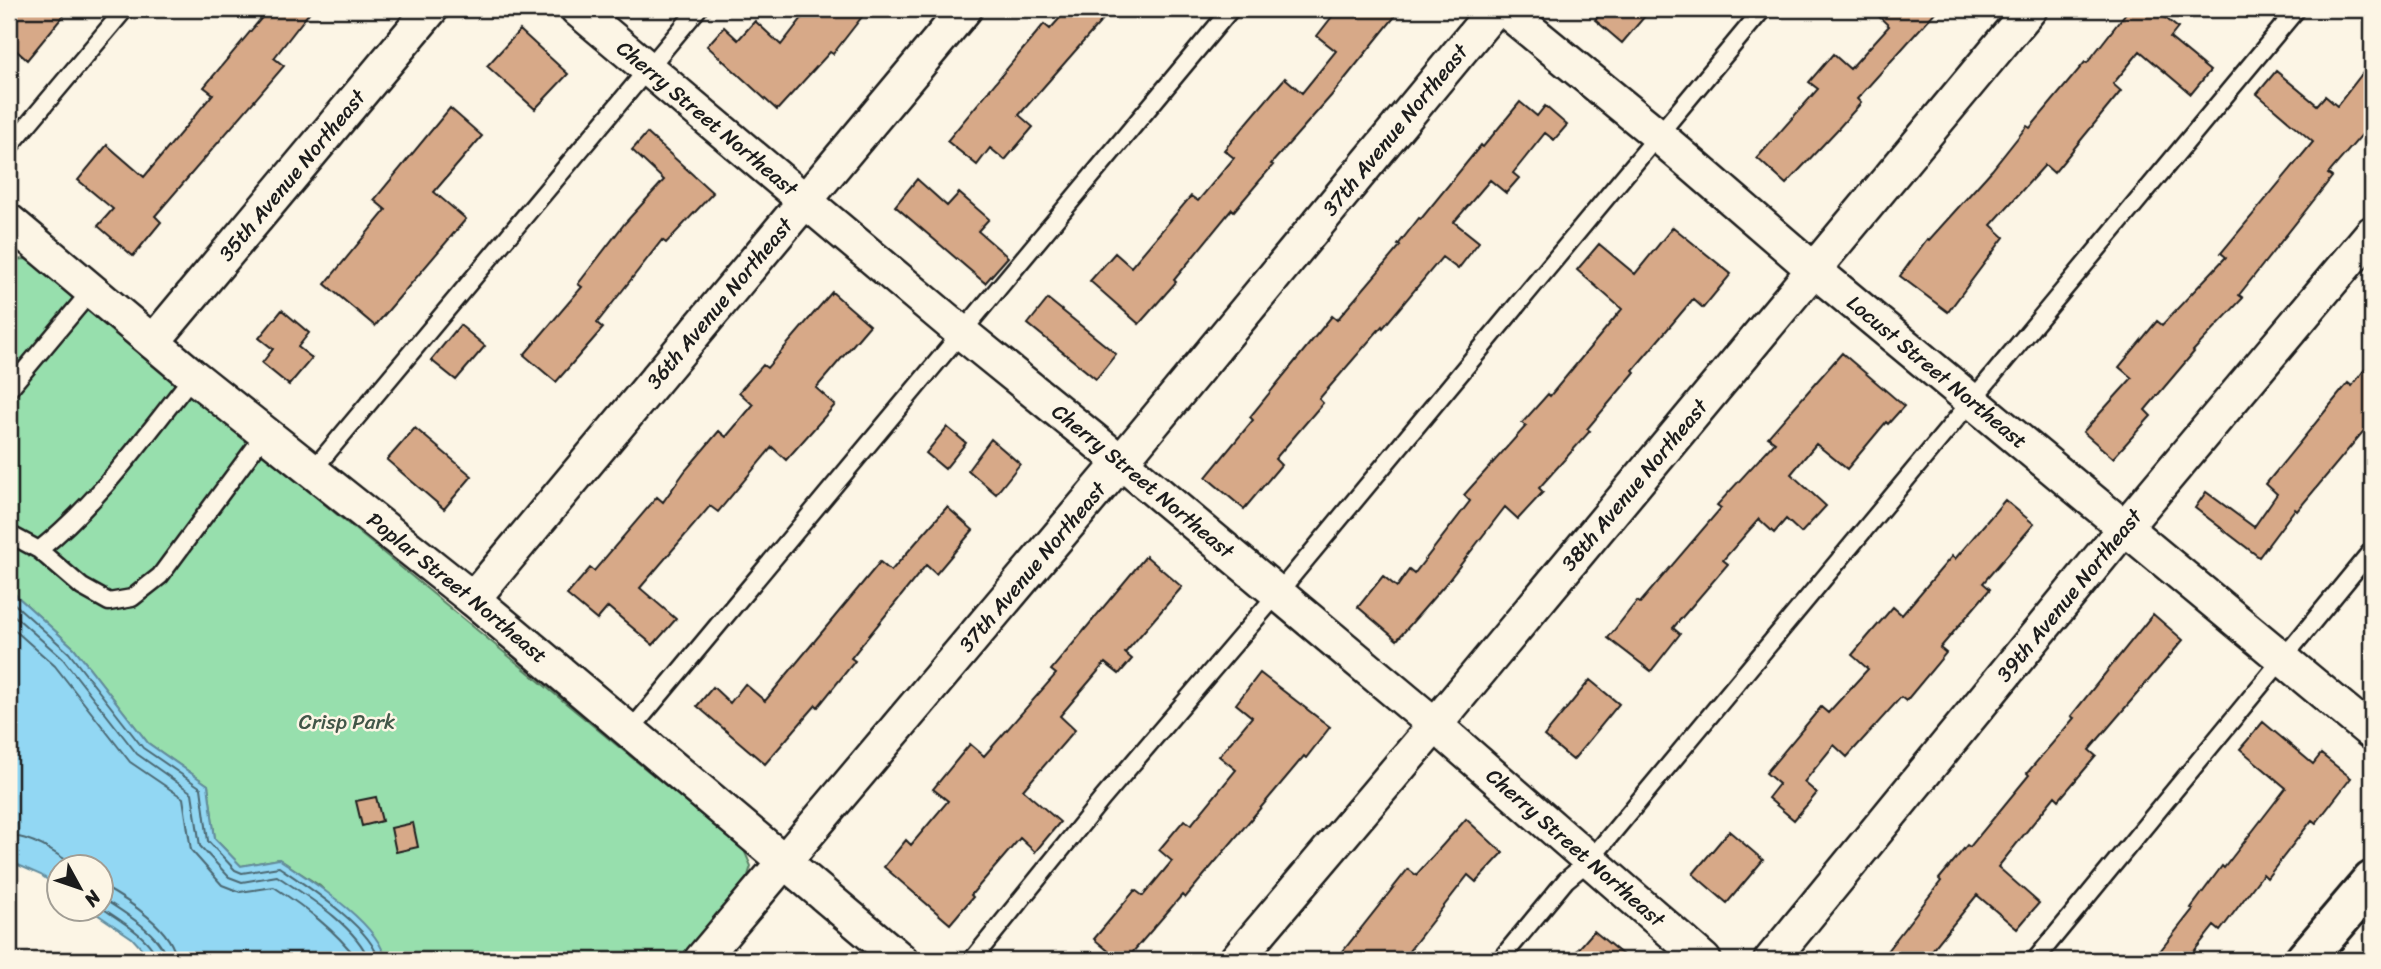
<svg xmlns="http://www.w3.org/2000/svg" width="2381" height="969" font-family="Sriracha,sans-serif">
	<rect width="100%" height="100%" fill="#fcf5e5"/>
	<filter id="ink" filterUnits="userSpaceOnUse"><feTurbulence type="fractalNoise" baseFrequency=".0143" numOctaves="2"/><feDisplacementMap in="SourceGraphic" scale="14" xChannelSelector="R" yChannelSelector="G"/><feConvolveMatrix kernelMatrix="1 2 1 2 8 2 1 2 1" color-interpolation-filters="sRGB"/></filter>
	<g filter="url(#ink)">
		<!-- green -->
		<path fill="#97dfad" stroke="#5a7e64" stroke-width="2" d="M27,259L744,850L751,866L746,882L681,960H385L384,952L320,886L279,859L241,866L215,839L208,785L148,743L74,648L9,589V260Z"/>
		<!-- water -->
		<path fill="#92d7f3" stroke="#638c9d" stroke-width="2" d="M9,589L74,648L148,743L208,785L215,839L241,866L279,859C307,878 382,925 385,960H152L132,938L91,910L102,909V867H60L59,888L41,875L9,861Z"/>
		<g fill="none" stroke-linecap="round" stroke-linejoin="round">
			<!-- shore -->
			<path stroke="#4b6772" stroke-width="2" d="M9,599L69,653L143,748L201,788L208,841L235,870L242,873L279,867C304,884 375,930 378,960
				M9,611L63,659L137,754L192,793L200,846L229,877L242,882L277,876C307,896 356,926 369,960
				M9,625L55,666L130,762L183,798L191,850L222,885L240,892L274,887C306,908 335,930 358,960
				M9,836C32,836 57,854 76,867
				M102,886C126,899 175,930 176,960
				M102,898C121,911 164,935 166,960
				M102,908C118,919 154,940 157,960"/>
		</g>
		<!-- building -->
		<path fill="#d7a988" stroke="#1c1c1c" stroke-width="2" d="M9,9H69L27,60L9,44Z
			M269,9H312L274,58L284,66L155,216L161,222L133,256L98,226L113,209L78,180L107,145L144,177L213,94L204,87Z
			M809,9H868L833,54L830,52L777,110L707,46L724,27L738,40L755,21L781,45Z
			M1068,9H1112L1019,115L1033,127L1005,160L990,148L977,165L947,141L1044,24L1050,29Z
			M1338,9H1401L1331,96L1271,164L1273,165L1234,211L1232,209L1174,280L1176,282L1139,324L1090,281L1115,253L1131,267L1191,196L1198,201L1234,158L1224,150L1285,78L1302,93L1336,51L1317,36Z
			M1605,9H1651L1622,43L1595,20Z
			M1871,9H1938L1857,99L1861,103L1837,130L1786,184L1757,158L1818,89L1809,82L1833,54L1850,69L1889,26Z
			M2129,9H2154L2178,28L2170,38L2210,71L2191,94L2140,51L2113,84L2121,91L2054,173L2045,165L1991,225L2004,237L1948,312L1900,276L1927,239L1929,240L1992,170L2027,126L2030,128L2085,62L2087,63Z
			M520,30L568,74L535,109L487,66Z
			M2372,61V123L2328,174L2332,177L2239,295L2243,298L2193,351L2194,352L2145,410L2151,416L2113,458L2083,432L2132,378L2119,367L2157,321L2162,325L2226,257L2221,253L2313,142L2257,94L2276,71L2317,105L2325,96L2337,106Z
			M1520,102L1537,116L1545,106L1567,125L1554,140L1545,133L1513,173L1519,178L1506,193L1490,180L1454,222L1479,242L1458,269L1442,257L1383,328L1382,326L1319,399L1323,403L1275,459L1281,465L1244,509L1206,477L1253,420L1250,417L1297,359L1332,316L1337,320L1400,246L1398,245L1419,218L1421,219L1481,145L1483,147Z
			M450,108L482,136L434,192L466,219L375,326L325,284L386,210L374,200Z
			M647,133L713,193L666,243L662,240L597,323L603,328L556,382L524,355L582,287L578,284L625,223L664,180L632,150Z
			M917,179L947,206L959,193L989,219L978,231L1008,257L985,283L895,206Z
			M1673,227L1731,274L1703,308L1693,299L1633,370L1635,372L1587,429L1590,431L1539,488L1543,492L1518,519L1505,507L1448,581L1397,640L1358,607L1383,576L1397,587L1409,570L1414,574L1470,501L1464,495L1526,426L1522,423L1548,394L1550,396L1622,309L1577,270L1599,244L1635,274Z
			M832,292L870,325L816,388L835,405L786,460L772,447L718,512L710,506L640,588L676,619L653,645L608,607L597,620L567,595L590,568L594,571L657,497L663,502L685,471L719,431L726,437L753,405L739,392L763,365L767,368Z
			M1048,299L1116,354L1096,379L1028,324Z
			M282,310L309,333L298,347L312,358L289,385L262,363L273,349L259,338Z
			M460,325L485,346L456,380L431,360Z
			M1842,353L1904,406L1888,424L1886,422L1847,469L1816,444L1791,474L1826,506L1801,533L1786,519L1774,533L1759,519L1723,560L1728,564L1673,628L1680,634L1651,671L1608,638L1637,601L1640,603L1721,508L1717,505L1775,442L1768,437Z
			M2372,360V421L2297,511L2295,509L2259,557L2195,508L2206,492L2254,527L2277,494L2266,484L2348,383L2352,386Z
			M947,427L966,443L945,469L926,453Z
			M415,428L472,476L444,509L387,460Z
			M991,439L1020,464L996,494L968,470Z
			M2005,500L2034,524L1983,583L1990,589L1940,648L1946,653L1906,701L1901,697L1847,757L1834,745L1804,782L1817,793L1794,820L1768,798L1779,784L1766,773L1821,707L1828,713L1868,669L1852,655L1893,607L1902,615L1952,556L1955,559Z
			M947,507L973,530L936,574L926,565L851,658L855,661L818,707L816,705L765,764L697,706L713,687L730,703L745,684L765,701L880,562L891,571Z
			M1146,556L1182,587L1125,653L1132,659L1119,674L1105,663L1060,716L1075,730L1023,790L1060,822L1035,852L1020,838L971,895L973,897L950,924L884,867L906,840L911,845L948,801L933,789L970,744L984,756L1056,674L1051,670Z
			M2153,614L2183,640L2089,750L2096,756L2059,800L2055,796L1998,867L2039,903L2017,929L1977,895L1924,960H1880L1941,881L1939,879L1967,845L1970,847L2029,775L2027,773L2074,718L2071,716Z
			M1260,673L1330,727L1306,758L1304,756L1185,898L1182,895L1126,960H1119L1094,939L1135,890L1143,896L1172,861L1159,850L1184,820L1191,825L1236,770L1219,756L1252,717L1236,704Z
			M1590,680L1619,704L1573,760L1544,736Z
			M2263,722L2313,764L2321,754L2351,778L2316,823L2312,820L2267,878L2263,874L2220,931L2214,926L2187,960H2153L2193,909L2191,908L2222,866L2224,868L2286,788L2240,749Z
			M376,797L382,821L362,826L356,801Z
			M1466,819L1503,853L1476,882L1468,875L1402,960H1336L1408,869L1416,875Z
			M413,823L418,847L396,852L391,828Z
			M1729,831L1763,860L1727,903L1693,874Z
			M1594,931L1629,960H1569Z"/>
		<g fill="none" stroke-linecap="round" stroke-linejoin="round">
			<defs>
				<path id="service" d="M9,147L125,9
					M9,389L91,291
					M312,471L698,9
					M9,534L39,550C99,502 145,436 193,376
					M39,550L82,587L109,602L132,598L160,576L265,434
					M629,732L1231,9
					M972,960L1103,798L1278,593L1763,9
					M1500,960L1566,880L1590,860L2297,9
					M2035,960L2372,550"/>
				<g id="minor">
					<path id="s1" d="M577,9L961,332L1121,462L1435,725L1704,960"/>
					<path id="s2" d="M1504,9L1659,136L1813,269L2372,733"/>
					<path id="s3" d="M9,221L193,376L473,599L901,960"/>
					<path id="s4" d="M153,342L431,9"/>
					<path id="s5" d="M473,599L965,9"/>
					<path id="s6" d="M701,960L1121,462L1495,9"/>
					<path id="s7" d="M1236,960L1435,725L2030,9"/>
					<path id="s8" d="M1771,960L2125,527L2372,233"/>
				</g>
				<path id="tertiary" d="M2305,960L2372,881"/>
			</defs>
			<!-- service casing -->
			<use href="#service" stroke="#1c1c1c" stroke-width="21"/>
			<!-- minor casing -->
			<use href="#minor" stroke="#1c1c1c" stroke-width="38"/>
			<!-- tertiary casing -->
			<use href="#tertiary" stroke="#1c1c1c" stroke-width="44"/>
			<!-- service -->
			<use href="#service" stroke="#fcf5e5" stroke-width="16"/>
			<!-- minor -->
			<use href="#minor" stroke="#fcf5e5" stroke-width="33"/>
			<!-- tertiary -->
			<use href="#tertiary" stroke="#fcf5e5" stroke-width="38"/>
		</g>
	</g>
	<g text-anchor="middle" stroke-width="5" stroke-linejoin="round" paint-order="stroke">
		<!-- street labels -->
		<g font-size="21" fill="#1c1c1c" stroke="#fcf5e5">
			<text dy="7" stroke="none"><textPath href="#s1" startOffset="170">Cherry Street Northeast</textPath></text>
			<text dy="7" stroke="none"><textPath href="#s6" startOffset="1082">37th Avenue Northeast</textPath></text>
			<text dy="7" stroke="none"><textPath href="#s4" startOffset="217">35th Avenue Northeast</textPath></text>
			<text dy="7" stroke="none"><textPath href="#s5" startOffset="385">36th Avenue Northeast</textPath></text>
			<text dy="7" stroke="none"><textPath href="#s2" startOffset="565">Locust Street Northeast</textPath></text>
			<text dy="7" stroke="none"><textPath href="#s1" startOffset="737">Cherry Street Northeast</textPath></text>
			<text dy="7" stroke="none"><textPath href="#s7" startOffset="620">38th Avenue Northeast</textPath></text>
			<text dy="7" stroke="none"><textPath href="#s6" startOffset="514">37th Avenue Northeast</textPath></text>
			<text dy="7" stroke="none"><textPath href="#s3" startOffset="579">Poplar Street Northeast</textPath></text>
			<text dy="7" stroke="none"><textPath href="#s8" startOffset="471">39th Avenue Northeast</textPath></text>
			<text dy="7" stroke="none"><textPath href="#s1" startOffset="1304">Cherry Street Northeast</textPath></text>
		</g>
		<!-- park labels -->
		<g font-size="21" fill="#415648" stroke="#fcf5e5">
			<text x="347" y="729">Crisp Park</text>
		</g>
	</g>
	<!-- margin -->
	<rect width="2381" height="969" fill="none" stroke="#fcf5e5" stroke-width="35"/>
	<rect x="18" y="18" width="2346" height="934" fill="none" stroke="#1c1c1c" stroke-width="2.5" filter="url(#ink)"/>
	<!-- north arrow -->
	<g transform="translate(80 888) rotate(130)"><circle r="33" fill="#fcf5e5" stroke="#a29e95" stroke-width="2"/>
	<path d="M0-5L12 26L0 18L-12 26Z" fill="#1c1c1c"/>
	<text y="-10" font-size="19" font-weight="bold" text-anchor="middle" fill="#1c1c1c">N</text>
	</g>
</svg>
